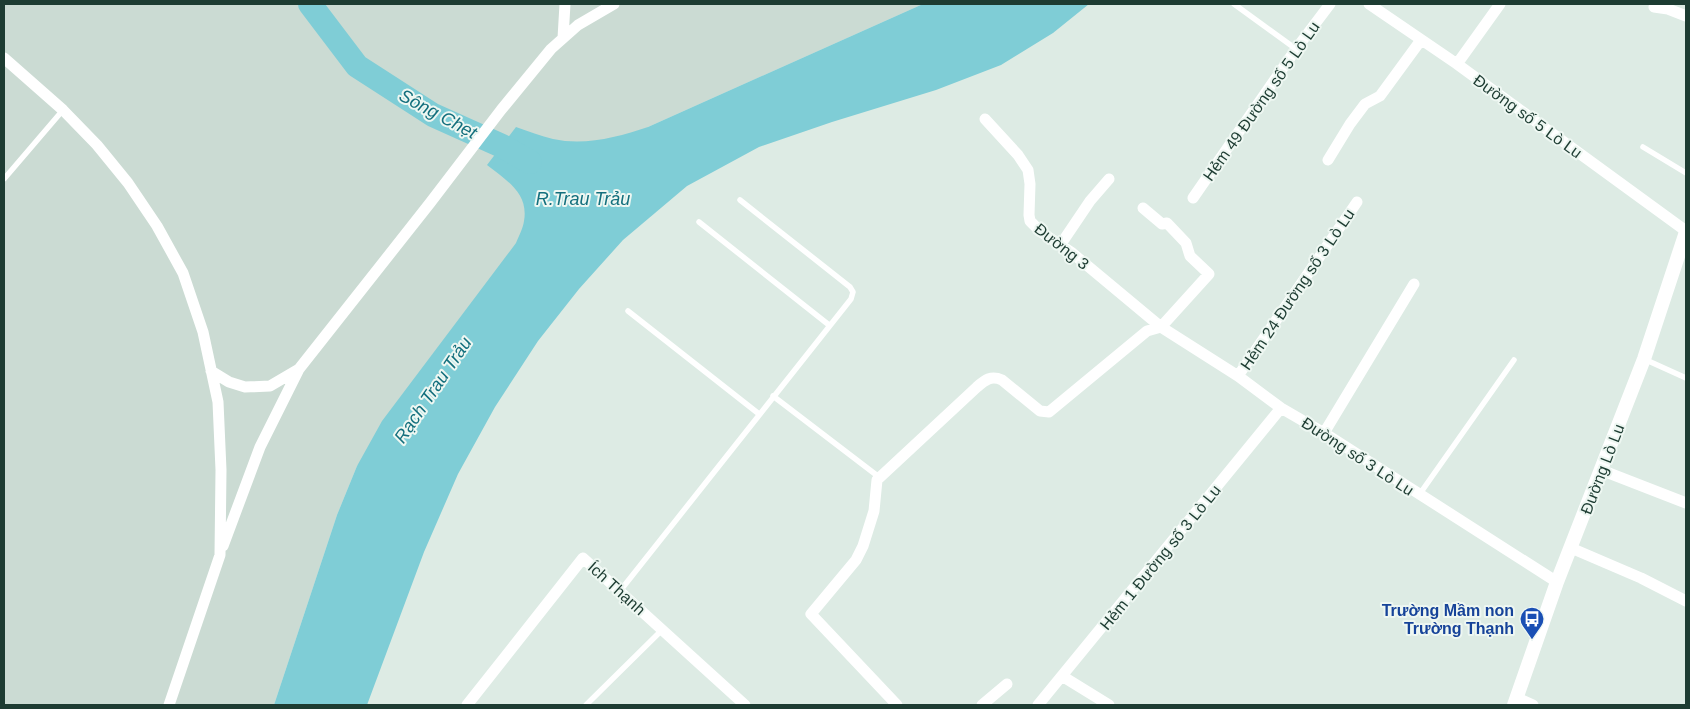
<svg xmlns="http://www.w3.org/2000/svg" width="1690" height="709" font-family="Helvetica,sans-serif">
	<rect width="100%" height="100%" fill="#ddebe4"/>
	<!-- built -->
	<path fill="#cbdbd3" d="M4,4H923L648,127L357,466L337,515L274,705H4Z"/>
	<!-- water -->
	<path fill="#7fcdd6" d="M923,4H1089L1053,33L1001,65L936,90L832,122L759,147L687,186L623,240L579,289L538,341L495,407L458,474L424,552L367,705H274L337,515L357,466L382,421L516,243C519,236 523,228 524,221C529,193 506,180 487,165L516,127C528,131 541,136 553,139C585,146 618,137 648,127Z"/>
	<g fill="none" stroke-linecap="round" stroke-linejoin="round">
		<!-- river -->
		<path stroke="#7fcdd6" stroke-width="24" d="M310,4L357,66L433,115L502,146L530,162"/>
		<!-- service -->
		<path stroke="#fff" stroke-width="5.5" d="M1234,4L1296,49
			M1643,147L1686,173
			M4,179L63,110
			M699,222L829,325
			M628,311L759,414
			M1644,359L1686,378
			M773,396L879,477
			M1419,495L1514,360
			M620,591L851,299L853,292L850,287L740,200
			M586,705L662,630"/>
		<!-- minor -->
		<path stroke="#fff" stroke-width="11" d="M1369,4L1457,64L1686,231
			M1654,7L1668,9L1686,16
			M563,38L565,4
			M4,58L63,110L97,145L128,183L157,226L183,273L203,332L218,402L221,470L220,555L169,705
			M1457,64L1500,4
			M985,119L1018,155L1028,170L1030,184L1029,215L1030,221L1041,232L1071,252L1161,327L1238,376L1281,408L1324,433L1557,582
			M1328,160L1350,124L1365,104L1380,96L1421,40
			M1193,198L1296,49L1330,4
			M1143,208L1162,224L1167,223L1186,243L1190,256L1209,274L1161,327
			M1061,244L1090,201L1109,179
			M211,371L229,382L245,387L270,386L299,369
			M1238,376L1357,202
			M1324,433L1414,284
			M1601,470L1686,503
			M223,546L260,447L299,369L430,203L501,110L551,49L578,25L614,4
			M1571,548L1641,578L1686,601
			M1062,676L1109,705
			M1517,698L1533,705
			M467,705L583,558L745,705
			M897,705L811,614L856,560L863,546L874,511L877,480L977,387C985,380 991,375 1002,380L1040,411L1049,412L1147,331L1161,327
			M982,705L1007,684
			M1038,705L1281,408"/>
		<!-- tertiary -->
		<path stroke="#fff" stroke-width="14" d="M1514,705L1557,582L1644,359L1686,232"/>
	</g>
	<!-- icons -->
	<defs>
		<symbol id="bus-pin" viewBox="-11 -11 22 30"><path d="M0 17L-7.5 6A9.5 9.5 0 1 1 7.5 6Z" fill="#1a4fb4" stroke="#eef7f2"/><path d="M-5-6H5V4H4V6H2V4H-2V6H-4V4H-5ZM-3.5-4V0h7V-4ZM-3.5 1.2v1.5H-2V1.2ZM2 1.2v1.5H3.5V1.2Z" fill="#fff"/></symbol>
	</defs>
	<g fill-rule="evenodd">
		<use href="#bus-pin" x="1518" y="605" width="28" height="38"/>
	</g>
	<g text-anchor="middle" stroke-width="4" stroke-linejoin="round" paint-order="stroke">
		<!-- street labels -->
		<g font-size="16" fill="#1d3c32" stroke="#eef7f2">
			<text transform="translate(1261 101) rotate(-55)" y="6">Hẻm 49 Đường số 5 Lò Lu</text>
			<text transform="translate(1528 116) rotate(36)" y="6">Đường số 5 Lò Lu</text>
			<text transform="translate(1062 246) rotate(38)" y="6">Đường 3</text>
			<text transform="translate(1297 289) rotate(-56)" y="6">Hẻm 24 Đường số 3 Lò Lu</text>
			<text transform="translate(1358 456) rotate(33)" y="6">Đường số 3 Lò Lu</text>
			<text transform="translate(1602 469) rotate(-69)" y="6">Đường Lò Lu</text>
			<text transform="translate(1160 557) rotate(-51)" y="6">Hẻm 1 Đường số 3 Lò Lu</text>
			<text transform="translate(617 588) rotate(42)" y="6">Ích Thạnh</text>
		</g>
		<!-- transit labels -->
		<g font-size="16" font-weight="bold" fill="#164399" stroke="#eef7f2" text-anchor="end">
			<text x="1514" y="616">Trường Mầm non<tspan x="1514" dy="18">Trường Thạnh</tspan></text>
		</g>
		<!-- water labels -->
		<g font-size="18" font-style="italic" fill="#136f7d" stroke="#eef7f2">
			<text transform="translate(438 114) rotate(28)" y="6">Sông Chẹt</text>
			<text x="583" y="205">R.Trau Trảu</text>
			<text transform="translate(433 390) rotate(-56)" y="6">Rạch Trau Trảu</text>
		</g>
	</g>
	<!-- border -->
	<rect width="1690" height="709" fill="none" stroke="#1d3c32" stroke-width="10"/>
</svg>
